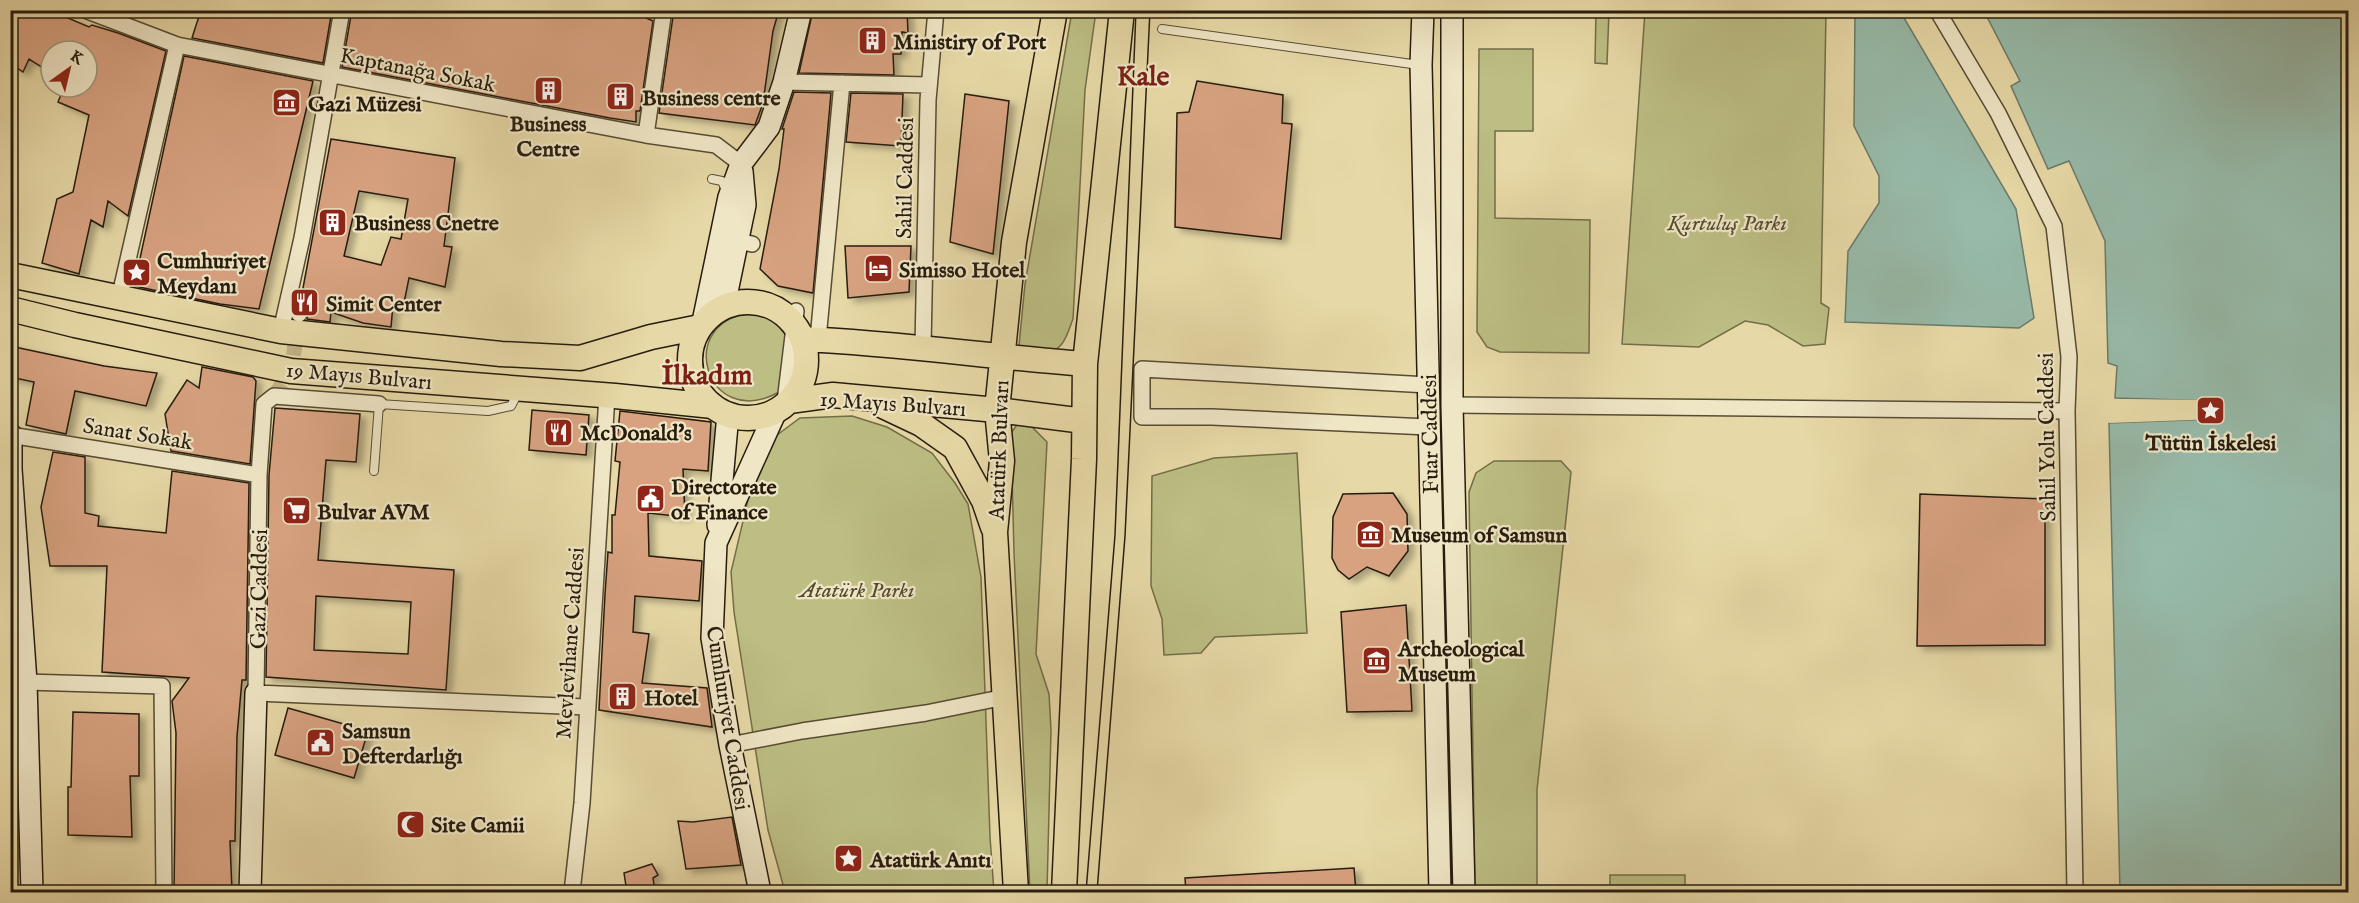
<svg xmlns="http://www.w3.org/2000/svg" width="2359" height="903" font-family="'IM FELL English',serif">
	<defs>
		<filter id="shadow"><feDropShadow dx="6" dy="4" stdDeviation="3" flood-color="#0004"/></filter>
	</defs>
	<rect width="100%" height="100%" fill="#e7d9a7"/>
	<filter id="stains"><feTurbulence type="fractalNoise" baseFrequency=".00333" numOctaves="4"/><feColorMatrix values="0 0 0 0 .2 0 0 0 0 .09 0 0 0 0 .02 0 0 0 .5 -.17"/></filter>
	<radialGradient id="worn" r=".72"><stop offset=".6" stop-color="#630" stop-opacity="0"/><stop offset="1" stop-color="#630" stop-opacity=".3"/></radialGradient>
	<!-- green -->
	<path fill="#bcbe83" stroke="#726d48" stroke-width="1.5" d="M1072,11H1096L1085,90L1073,319C1070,326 1067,338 1061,345C1050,358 1030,354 1019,345L1025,284Z
		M1596,11H1609L1607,64L1595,63Z
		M1645,11H1826L1821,303L1829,308L1825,344L1803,346L1768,325L1745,321L1699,347L1622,344Z
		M1479,49H1533V131H1495V218L1590,220L1589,353L1500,352L1487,347L1477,332Z
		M754,313C771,317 780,323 791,337L779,392C706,433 672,319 754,313Z
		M852,416L887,427L932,453L955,483L968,504L981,577L990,837L994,892H785L768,830L734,612L731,572L756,466L777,435L800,418Z
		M1019,422L1029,424L1047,442L1036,654L1049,694L1051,730L1047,892H1030L1014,553L1011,433Z
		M1297,453L1307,633L1215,637L1201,653L1164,655L1162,619L1151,586L1152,476L1214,458Z
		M1494,461H1561L1571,472L1537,790V892H1475L1469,492L1476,473Z
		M1610,875H1685V892H1610Z"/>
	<!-- water -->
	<path fill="#97baa9" stroke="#6a7b6b" stroke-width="1.5" d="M1855,11H1900L2016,209L2034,318L2019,328L1845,322L1848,251L1879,203V176L1854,126Z
		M1984,11H2348V892H2120L2109,423L2215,419L2216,401L2115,398L2117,366L2108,363L2105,241L2069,161L2048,169L2011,86L2020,81Z"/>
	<!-- pier -->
	<path fill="#e7d9a7" d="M2112,399L2216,400V419L2109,423V420L2213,416V403L2115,401Z"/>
	<!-- building -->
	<path fill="#d8a281" stroke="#271c0e" stroke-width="1.5" fill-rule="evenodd" filter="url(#shadow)" d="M10,10H49L89,27L92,25L118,33L166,51L128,216L108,201L103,227L91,220L79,274L42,263L57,199L73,192L89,115L58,102L64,87H87V51H51V73L29,59L23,72L10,63Z
		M201,10H332L323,63L192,38Z
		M352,10H629L653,21L640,111H636V122L610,118L342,67Z
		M674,10H779L773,31L763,103L755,125L659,113Z
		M813,10H907L908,33L902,32L901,54H893L894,75L799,73Z
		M184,56L313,81L259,309L220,304L134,286Z
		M1197,81L1283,95L1282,123L1292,124L1281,239L1175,227L1177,113L1189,112Z
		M794,92L831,93L813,293L778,286L760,269L779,169L784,129H782Z
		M851,93L903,94L901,146L846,142Z
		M965,94L1009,101L993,254L950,242Z
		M331,139L455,158L444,246L452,247L445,287L409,278L403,308L393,305L391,327L363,323L331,312L330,322L307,319L310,295L303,288ZM359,191L408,199L401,239L391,237L381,265L344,256Z
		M845,246H911L909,292L848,298Z
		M10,346L104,366L157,373L146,406L75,391L66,434L26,425L34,382L10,377Z
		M202,367L253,377L256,381L250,464L171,451L165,414L187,380L199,388Z
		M275,408L360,414L356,462L326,460L318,560L454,570L446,690L266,677L269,475ZM316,596L411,602L408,654L314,650Z
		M532,410L589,415L586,455L529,450Z
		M620,411L711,422L708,471L683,469L685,517L648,513L649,556L702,561L699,601L635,596L633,632L649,634L642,683L707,688L712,727L599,710L605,594L608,552L612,553V515H615L620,462L615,461Z
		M53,452L85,457V513L99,516L98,526L166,533L172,471L249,483L246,680H242L237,736L235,841H230L232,892H174L176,733L172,701L189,678L102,672L107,566H50L41,507Z
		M1393,493L1407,514L1408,551L1389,576L1367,567L1349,579L1338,570L1332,558L1333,517L1343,494Z
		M1920,494L2045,499V645L1917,646Z
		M1406,605L1412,711L1347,712L1341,612Z
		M288,708L368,731L354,778L275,755Z
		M73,712L139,714V776H130L132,837L68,835V787H71Z
		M732,817L741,865L686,869L678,821L693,822Z
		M652,864L658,875L653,878L655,892H627L624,873Z
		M1354,868L1356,892H1186L1185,878Z"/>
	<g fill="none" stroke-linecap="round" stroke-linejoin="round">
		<!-- street-tunnel -->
		<path stroke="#c1b388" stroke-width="15" stroke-dasharray="15 8" stroke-linecap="butt" d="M274,396L291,371L298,326"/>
		<defs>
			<path id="lane" d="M1162,29L1419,65
				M712,179L722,181L727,193
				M374,471L379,404L488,411L511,406L519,391"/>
			<path id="street" d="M85,10L177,45L646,135L716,145L741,164
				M1937,10L1998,113L2054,226L2069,357L2067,411L2075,892
				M784,82L929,85
				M646,135L664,10
				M727,239L752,244
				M290,296L301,298L299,314
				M119,299L177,45
				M281,331L302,238L342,10
				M818,339L842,83
				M923,347L928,100L936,10
				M1428,385L1142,369V417H1212L1428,427
				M379,404L274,396L264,404L259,475L256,693L587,707
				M1452,405L2067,411
				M784,410L796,311
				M10,435L259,475
				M26,682L162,686L164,892
				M730,745L802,731L926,713L1005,697
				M572,892L582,803L607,395"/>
			<path id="secondary" d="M1423,10L1421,65L1440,892
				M1452,10V405L1464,892
				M724,306L745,205L742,171
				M703,322L729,197L741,164L769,127L784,82L801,10
				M11,435V469L26,682L32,892
				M718,525L728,414
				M250,892L256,693
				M760,892L730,745L712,638L716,543L776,411"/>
			<path id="primary" d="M10,275L281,331L501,354L580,358L651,337L700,327
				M690 360a58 58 0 1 1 116 0a58 58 0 1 1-116 0Z
				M10,309L75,325L291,371L615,396L713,406
				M803,339C897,343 991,357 1085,364
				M789,401L833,395L997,410L1084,421
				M883,406L921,424L955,448L984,501L993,527
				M1016,892L995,532L1002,461L997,410L1014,242L1055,10
				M1064,892L1084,459L1085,364L1122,10"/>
		</defs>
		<!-- lane casing -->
		<use href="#lane" stroke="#574b34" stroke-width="10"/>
		<!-- street casing -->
		<use href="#street" stroke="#574b34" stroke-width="18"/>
		<!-- secondary casing -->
		<use href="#secondary" stroke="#271c0e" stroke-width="24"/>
		<!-- primary casing -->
		<use href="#primary" stroke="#271c0e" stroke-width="27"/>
		<!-- lane -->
		<use href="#lane" stroke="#efe6c6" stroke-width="8"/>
		<!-- street -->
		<use href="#street" stroke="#efe6c6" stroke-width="15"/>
		<!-- secondary -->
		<use href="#secondary" stroke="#efe6c6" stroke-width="21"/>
		<!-- primary -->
		<use href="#primary" stroke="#e7d9a7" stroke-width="24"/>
		<!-- tram -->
		<path stroke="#271c0e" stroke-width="1.5" d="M1086,892L1115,535L1136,10
			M1097,892L1125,536L1150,10"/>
	</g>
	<!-- icons -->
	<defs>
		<symbol id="building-square" viewBox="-11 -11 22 22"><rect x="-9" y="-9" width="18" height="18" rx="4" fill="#8f2418" stroke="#efe6c6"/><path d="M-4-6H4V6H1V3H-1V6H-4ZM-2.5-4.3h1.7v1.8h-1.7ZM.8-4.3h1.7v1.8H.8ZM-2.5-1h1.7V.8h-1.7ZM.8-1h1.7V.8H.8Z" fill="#fff"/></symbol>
		<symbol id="museum-square" viewBox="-11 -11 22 22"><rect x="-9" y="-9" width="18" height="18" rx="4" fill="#8f2418" stroke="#efe6c6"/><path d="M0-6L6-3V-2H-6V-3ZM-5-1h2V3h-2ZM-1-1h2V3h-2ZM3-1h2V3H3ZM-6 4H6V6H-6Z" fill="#fff"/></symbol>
		<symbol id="hotel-square" viewBox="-11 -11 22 22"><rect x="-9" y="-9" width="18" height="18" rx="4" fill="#8f2418" stroke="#efe6c6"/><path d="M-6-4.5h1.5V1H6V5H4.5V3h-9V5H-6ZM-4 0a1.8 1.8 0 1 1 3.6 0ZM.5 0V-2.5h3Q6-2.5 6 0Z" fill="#fff"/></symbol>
		<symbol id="sight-square" viewBox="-11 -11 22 22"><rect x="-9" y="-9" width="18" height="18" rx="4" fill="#8f2418" stroke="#efe6c6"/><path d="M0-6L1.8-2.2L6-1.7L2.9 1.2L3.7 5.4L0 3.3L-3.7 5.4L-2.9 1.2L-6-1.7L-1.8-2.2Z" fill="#fff"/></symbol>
		<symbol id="restaurant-square" viewBox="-11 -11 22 22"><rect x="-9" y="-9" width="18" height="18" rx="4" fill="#8f2418" stroke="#efe6c6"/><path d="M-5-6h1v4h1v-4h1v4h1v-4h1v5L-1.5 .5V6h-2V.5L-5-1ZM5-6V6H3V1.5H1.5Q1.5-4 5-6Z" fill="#fff"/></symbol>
		<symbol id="civic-square" viewBox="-11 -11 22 22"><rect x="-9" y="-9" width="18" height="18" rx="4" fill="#8f2418" stroke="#efe6c6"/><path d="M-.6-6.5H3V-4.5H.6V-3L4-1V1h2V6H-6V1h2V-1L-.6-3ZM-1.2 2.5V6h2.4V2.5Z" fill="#fff"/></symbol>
		<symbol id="supermarket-square" viewBox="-11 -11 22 22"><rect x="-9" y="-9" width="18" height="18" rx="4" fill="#8f2418" stroke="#efe6c6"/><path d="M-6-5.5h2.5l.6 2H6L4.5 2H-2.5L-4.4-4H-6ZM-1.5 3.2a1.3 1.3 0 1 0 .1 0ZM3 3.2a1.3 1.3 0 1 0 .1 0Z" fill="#fff"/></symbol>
		<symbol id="mosque-square" viewBox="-11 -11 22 22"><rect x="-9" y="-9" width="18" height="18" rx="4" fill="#8f2418" stroke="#efe6c6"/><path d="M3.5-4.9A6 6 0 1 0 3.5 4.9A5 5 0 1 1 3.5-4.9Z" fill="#fff"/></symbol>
	</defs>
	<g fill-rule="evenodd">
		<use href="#building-square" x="856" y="24" width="33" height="33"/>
		<use href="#building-square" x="532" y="74" width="33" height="33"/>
		<use href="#building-square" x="604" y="80" width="33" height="33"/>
		<use href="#museum-square" x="270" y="86" width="33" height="33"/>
		<use href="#building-square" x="316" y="206" width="33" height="33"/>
		<use href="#hotel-square" x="862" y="252" width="33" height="33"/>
		<use href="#sight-square" x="120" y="256" width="33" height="33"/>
		<use href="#restaurant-square" x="288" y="286" width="33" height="33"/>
		<use href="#sight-square" x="2194" y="394" width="33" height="33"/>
		<use href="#restaurant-square" x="542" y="416" width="33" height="33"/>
		<use href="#civic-square" x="634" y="482" width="33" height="33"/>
		<use href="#supermarket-square" x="280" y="494" width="33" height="33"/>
		<use href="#museum-square" x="1354" y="518" width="33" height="33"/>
		<use href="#museum-square" x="1360" y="644" width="33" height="33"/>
		<use href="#building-square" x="606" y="680" width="33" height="33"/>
		<use href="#civic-square" x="304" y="726" width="33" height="33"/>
		<use href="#mosque-square" x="394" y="808" width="33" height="33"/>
		<use href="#sight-square" x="832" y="842" width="33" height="33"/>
	</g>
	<g text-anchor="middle" stroke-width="4.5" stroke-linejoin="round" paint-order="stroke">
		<!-- poi labels -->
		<g font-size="22" font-weight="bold" fill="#271c0e" stroke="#efe6c6" text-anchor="start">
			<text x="893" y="49">Ministiry of Port</text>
			<text x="642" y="105">Business centre</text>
			<text x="308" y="111">Gazi Müzesi</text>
			<text x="548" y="131" text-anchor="middle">Business<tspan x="548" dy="25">Centre</tspan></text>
			<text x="354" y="230">Business Cnetre</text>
			<text x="157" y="268">Cumhuriyet<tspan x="157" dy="25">Meydanı</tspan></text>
			<text x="899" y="277">Simisso Hotel</text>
			<text x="326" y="311">Simit Center</text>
			<text x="580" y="440">McDonald's</text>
			<text x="2211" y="450" text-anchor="middle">Tütün İskelesi</text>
			<text x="671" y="494">Directorate<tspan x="671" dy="25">of Finance</tspan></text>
			<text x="317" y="519">Bulvar AVM</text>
			<text x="1391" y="542">Museum of Samsun</text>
			<text x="1398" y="656">Archeological<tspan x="1398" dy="25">Museum</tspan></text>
			<text x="644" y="705">Hotel</text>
			<text x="342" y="738">Samsun<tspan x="342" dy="25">Defterdarlığı</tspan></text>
			<text x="431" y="832">Site Camii</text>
			<text x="870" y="867">Atatürk Anıtı</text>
		</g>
		<!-- street labels -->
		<g font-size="22" fill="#271c0e" stroke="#efe6c6">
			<text transform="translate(418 69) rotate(11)" y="8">Kaptanağa Sokak</text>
			<text transform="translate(904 178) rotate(-89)" y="8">Sahil Caddesi</text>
			<text transform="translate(359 375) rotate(5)" y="8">19 Mayıs Bulvarı</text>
			<text transform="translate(893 403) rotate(4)" y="8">19 Mayıs Bulvarı</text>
			<text transform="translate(138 433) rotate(9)" y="8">Sanat Sokak</text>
			<text transform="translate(1429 434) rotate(-91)" y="8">Fuar Caddesi</text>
			<text transform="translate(2046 437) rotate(-91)" y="8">Sahil Yolu Caddesi</text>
			<text transform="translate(998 450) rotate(-88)" y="8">Atatürk Bulvarı</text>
			<text transform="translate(258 589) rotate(-89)" y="8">Gazi Caddesi</text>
			<text transform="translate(569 643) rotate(-86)" y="8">Mevlevihane Caddesi</text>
			<text transform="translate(729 718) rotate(81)" y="8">Cumhuriyet Caddesi</text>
		</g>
		<!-- park labels -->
		<g font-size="22" font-style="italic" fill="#544d31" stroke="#efe6c6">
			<text x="1727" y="230">Kurtuluş Parkı</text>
			<text x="857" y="597">Atatürk Parkı</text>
		</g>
		<!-- district labels -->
		<g font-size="28" font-weight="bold" fill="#7a1f14" stroke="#efe6c6">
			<text x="1143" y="85">Kale</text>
			<text x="707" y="384">İlkadım</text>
		</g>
	</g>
	<!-- margin -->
	<rect width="2359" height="903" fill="none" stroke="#e7d9a7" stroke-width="36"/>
	<rect x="12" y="12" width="2335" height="879" fill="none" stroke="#271c0e" stroke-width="3"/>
	<rect x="18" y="18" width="2323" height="867" fill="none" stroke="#271c0e" stroke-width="1.5"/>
	<!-- north arrow -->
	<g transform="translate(69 69) rotate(34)"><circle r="28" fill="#efe6c6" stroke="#9f957c" stroke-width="1.5"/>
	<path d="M0-4.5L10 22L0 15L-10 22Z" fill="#8f2418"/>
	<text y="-9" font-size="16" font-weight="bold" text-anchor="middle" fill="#271c0e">K</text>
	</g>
	<rect width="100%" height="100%" filter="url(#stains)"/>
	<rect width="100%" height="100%" fill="url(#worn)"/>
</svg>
